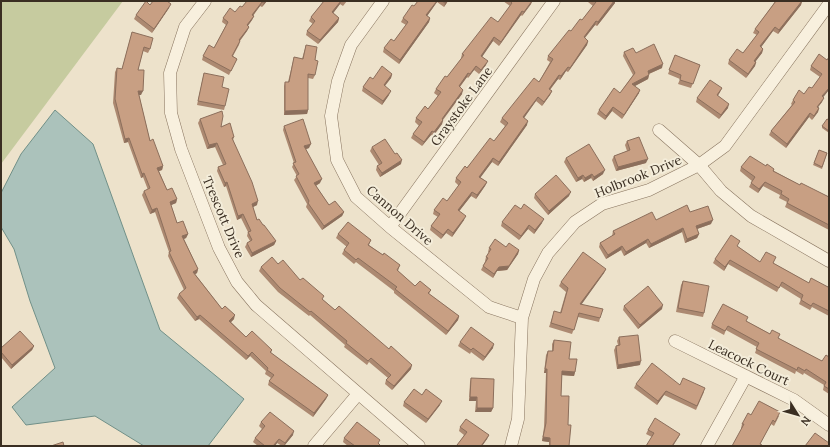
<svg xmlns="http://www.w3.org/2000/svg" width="830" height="447" font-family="Lora,serif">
	<rect width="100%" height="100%" fill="#ede2cb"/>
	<!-- green -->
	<path fill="#c6cb9f" d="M1,1H123L1,164Z"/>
	<!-- water -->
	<path fill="#abc2bb" stroke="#719088" d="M55,110L93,144L160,330L244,399L208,446H144L95,416L26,425L12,407L55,368L30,301L14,249L1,227V193L21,154Z"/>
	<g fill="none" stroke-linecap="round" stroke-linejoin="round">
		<defs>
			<path id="minor" d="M205,1L185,27L170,73L171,113L181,149L219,248L237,282L256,305L419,446
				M383,1L351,45L338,81L331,116L337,160L356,197L390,227L489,307L522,318
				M659,130L699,165L721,191L751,216L829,261
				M390,227L554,1
				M675,341L794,400L829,425
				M314,446L358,394
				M511,446L518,419L522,318L534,279L548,253L575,222L602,204L649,190L699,165L725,146L829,4
				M707,446L746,376"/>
		</defs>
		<!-- minor casing -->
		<use href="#minor" stroke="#897560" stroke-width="13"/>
		<!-- minor -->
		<use href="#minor" stroke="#f8f0de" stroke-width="12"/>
	</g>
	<!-- wall -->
	<path fill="#ac8971" d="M153,1H169L168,2L169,8L152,33L134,19L136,15L150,5Z
		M247,1H267L262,7L260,6L253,16H254L252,20L248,26L249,27L247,31L240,41L239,45L233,56L237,59L229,75L202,60L203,56L214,48L226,25L222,22L223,18L235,12L242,7Z
		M324,1H347L343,6L340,4L333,13L339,18L338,22L318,44L306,35L307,31L313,24L309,21L311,17Z
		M418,1H448L444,7L437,2L427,16L430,18L429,22L399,64L383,52L384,48L394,41L406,25L401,22L403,18L414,6Z
		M503,1H532L531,4L522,16L521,15L499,46L493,41L482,56L486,65L479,74L474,70L468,78L467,77L460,87L462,94L443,120L442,124L433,136L431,135L422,146L411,138L413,134L419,126L415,122L416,118L428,109L438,96L434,93L436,89L447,77L462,58H461L462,54L498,22L510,6Z
		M588,1H615V3L597,26L595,25L585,38L588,41L587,45L568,72L566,71L560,80L558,79L550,90L552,91L550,95L542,106L536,101L524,117L527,125L498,166L492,162L480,177L487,182L485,186L476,199L471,196L459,211L464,220L452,237L446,233L441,239L430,230L431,226L438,217L433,214L434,210L447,201L459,186L455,182L456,178L494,141L505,126L500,122L502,118L539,82L550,62L547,60L548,56L571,31L582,20L593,6L588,2Z
		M775,1H802L801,5L778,34L773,31L761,47L763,49L762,53L755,61L756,62L755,66L746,78L728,64L729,60L743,53L757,35L753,33L755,29L774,3Z
		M132,32L150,49L148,53L143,51L138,70L141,95H139L150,141L163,166L162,170L159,171L167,190L177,199L176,203L171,205L177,223L188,234L186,238L184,239L198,269L197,273L195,274L222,309L234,319L231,322L246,337L272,350L271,353L328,395L326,399L313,417L268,385L269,381L271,378L265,374L266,371L250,356L246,360L199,319L195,321L177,298L179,294L184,290L168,256L169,252L155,212L150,214L142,195L144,191L148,190L143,177L141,178L128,142L124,143L113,103L115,72L117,68L122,69Z
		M306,45L315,60V75L313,79L308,78V110L307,114L284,115V86L285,82H288L294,57L302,59Z
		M624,52L636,53L662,68L649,74V75L648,79L635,86L639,93L622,119L612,111L605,120L597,114L599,110L620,93L633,75L623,56Z
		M675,55L700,65L691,88L678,84L680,79L668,74Z
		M827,60L823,97L822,102L818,107L819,108L818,112L812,120L809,117L786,148L769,135L771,131L792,105L791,104L793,100L804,94L812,88L820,77L810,70L811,66Z
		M204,73L222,87L225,106L224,110L197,105L203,77Z
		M392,74L391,78L385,86L389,95L382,105L362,91L363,87L373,79Z
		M722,88L718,96L728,108L719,119L696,102L697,98Z
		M200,119L221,127L234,137L233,140L257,205L253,207L257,220L276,241L274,245L251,257L245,247L247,243L250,241L247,236L248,232L241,218L237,220L226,186L224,187L217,171L218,167L223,165L215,147L207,149L198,123Z
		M829,120V133L822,128V126Z
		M284,126L309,148L306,149L320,183L316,186L329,205L344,212L342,216L322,230L306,207L307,204L294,180L297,176L292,167L294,163L283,130Z
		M627,141L646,163L616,171L612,160L614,156L627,151L625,145Z
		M372,147L401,164L380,177L376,170L377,166L379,165L370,151Z
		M819,150L827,153L822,169L813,165Z
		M566,158L603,174L593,181L591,178L584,182L582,179L576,182L564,162Z
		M741,167L774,169V171L800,185L829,197V230L785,207L787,202L779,198L780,195L763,186L758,193L749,187L752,181L740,171Z
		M535,194L569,196L548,215L534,198Z
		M521,209L542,223L534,234L528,229L519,240L501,226L502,222Z
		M690,212L711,224L697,229L699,234L697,238L685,243L682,232L649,248L646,243L624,256L621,250L606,259L599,247L600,243L612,236L613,231Z
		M338,234L371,240L369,245L383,255L400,265L398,271L415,286L431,290L429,294L459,316L458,320L446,335L394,293V291L356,262L354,264L342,254L344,250L347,247L336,238Z
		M739,245L737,246L760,262L774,261L773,263L809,283L828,287L829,285V316L812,307L810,310L799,304L801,299L780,286L777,292L728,264L724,271L713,263L715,259Z
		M506,247L519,250L518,254L507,270L497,271L493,278L481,270L485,262V261L486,257L489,252H488L489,248Z
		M278,264L300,280L335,310L411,369L392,390L385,384L386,380L388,378L369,362L367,365L344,347L345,345L310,315L309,316L278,292L259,271L261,267Z
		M606,269L604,273L581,304L600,318L599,322L578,317L572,334L549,327L553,315L560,313L566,292L559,286L561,282Z
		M683,281L704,313L703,317L676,312L681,285Z
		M624,306L662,309L638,329L623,310Z
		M746,321L822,361L829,357V394L823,390L824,385L804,373L803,375L796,371L795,374L755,353L757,347L726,330L724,335L711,328L712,324Z
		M619,337L640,365L617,369L614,350L616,346L618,345L617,341Z
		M554,340L569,359L575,372L574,376L562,375L561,396L568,425L569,446H549V442L542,441L544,427L546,373H544L546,355L548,351H552V344Z
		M460,342L493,348L483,361L471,352L470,354L458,346Z
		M34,346L32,350L11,369L1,357V348Z
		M471,378L493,408L491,412H475L476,401H469L470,382Z
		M636,384L704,392L696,410L664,395L657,405L634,388Z
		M422,395L440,405L426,423L403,406L404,402Z
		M751,415L779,416L774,426L771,424L760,444L762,446L741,428L742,424Z
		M261,422L293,435L284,446H282L277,443L275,446H258L253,442L255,438L262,429L259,426Z
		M460,427L489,435L487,439L482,446H457L464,435L459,431Z
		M648,430L680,434L678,438L652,437L646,434Z
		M344,438L379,444L381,446H348L343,442Z"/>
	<!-- shaded-wall -->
	<path fill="#8c6f5c" d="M266,1H267L262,7L264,3Z
		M341,1L340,4L331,16L332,12Z
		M437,1H438L437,2L425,19L426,15Z
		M447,1H448L444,7L445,3Z
		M532,1L531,4L522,16L524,12Z
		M614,1H615V3L597,26L598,22Z
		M802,1L801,5L778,34L779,30Z
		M262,2L260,6L250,19L252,15Z
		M171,4L169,8L152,33L154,29Z
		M522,11L521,15L499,46L501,42Z
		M254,16L252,20L245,29L247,25Z
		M339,18L338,22L318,44L320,40Z
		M430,18L429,22L399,64L400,60Z
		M596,21L595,25L582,41L584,37Z
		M249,27L247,31L237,44L239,40Z
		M775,27L773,31L759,50L760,46Z
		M494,37L493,41L480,60L481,56Z
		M588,41L587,45L568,72L570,68Z
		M763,49L762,53L753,65L754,61Z
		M488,61L486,65L479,74L481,70Z
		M756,62L755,66L746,78L748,74Z
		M663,64L662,68L646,75L648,71Z
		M476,66L474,70L468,78L470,74Z
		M568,67L566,71L560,80L561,76Z
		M468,73L467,77L457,90L459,86Z
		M392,74L391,78L382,89L384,85Z
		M559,75L558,79L547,93L549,89Z
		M649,75L648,79L631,88L632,84Z
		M722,88L720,92L715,99L717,95Z
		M829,88V90L821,100L822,96Z
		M463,90L462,94L440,123L442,119Z
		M640,90L639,93L622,119L624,115Z
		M138,91H143L141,95H137Z
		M391,91L389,95L382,105L383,101Z
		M552,91L550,95L542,106L544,102Z
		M538,97L536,101L522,121L523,117Z
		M824,98L822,102L815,111L817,107Z
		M729,104L728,108L719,119L721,115Z
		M613,107L612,111L605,120L606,116Z
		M819,108L818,112L812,120L814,116Z
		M308,110L307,114L284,115L285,111Z
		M810,113L809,117L786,148L787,144Z
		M443,120L442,124L433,136L434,132Z
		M528,121L527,125L498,166L499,162Z
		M432,131L431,135L422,146L424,142Z
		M129,138L128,142L124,143L125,139Z
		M217,143L215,147L207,149L209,145Z
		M311,144L309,148L303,150L304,146Z
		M493,158L492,162L478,181L479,177Z
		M648,159L646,163L616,171L618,167Z
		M402,160L401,164L380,177L382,173Z
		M163,166L162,170L156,172L157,168Z
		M605,170L603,174L593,181L594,177Z
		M144,173L143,177L141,178L142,174Z
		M592,174L591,178L584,182L585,178Z
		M583,175L582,179L576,182L578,178Z
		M322,179L320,183L313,187L314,183Z
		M227,182L226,186L224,187L225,183Z
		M487,182L485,186L476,199L477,195Z
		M765,182L763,186L758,193L759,189Z
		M472,192L471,196L457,214L458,210Z
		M571,192L569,196L548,215L549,211Z
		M177,199L176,203L169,206L170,202Z
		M258,201L257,205L251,208L252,204Z
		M157,208L155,212L150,214L152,210Z
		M344,212L342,216L322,230L324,226Z
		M243,214L241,218L237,220L238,216Z
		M466,216L464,220L452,237L453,233Z
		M544,219L542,223L534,234L535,230Z
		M713,220L711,224L694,230L696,226Z
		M529,225L528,229L519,240L521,236Z
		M683,228L682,232L649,248L651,244Z
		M448,229L446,233L441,239L443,235Z
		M188,234L186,238L181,240L182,236Z
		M699,234L697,238L685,243L687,239Z
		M648,239L646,243L624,256L626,252Z
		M276,241L274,245L251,257L252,253Z
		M622,246L621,250L606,259L608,255Z
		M519,250L518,254L507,270L497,271L493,278L494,274L499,267Z
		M730,260L728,264L724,271L725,267Z
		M198,269L197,273L192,276L193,272Z
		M606,269L604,273L579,308L580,304Z
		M663,305L662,309L638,329L640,325Z
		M200,315L199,319L195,321L197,317Z
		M235,315L234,319L228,325L229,321Z
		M459,316L458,320L446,335L448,331Z
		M494,344L493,348L483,361L485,357Z
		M34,346L32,350L11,369L12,365Z
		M252,352L250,356L246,360L248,356Z
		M641,361L640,365L617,369L618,365Z
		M412,365L411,369L392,390L394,386Z
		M545,369H547L546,373H544Z
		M562,371L575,372L574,376L561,375Z
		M666,391L664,395L657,405L658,401Z
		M328,395L326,399L313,417L314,413Z
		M470,397H477L476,401H469Z
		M442,401L440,405L426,423L428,419Z
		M477,408H493L491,412H475Z
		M294,431L293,435L284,446L285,443Z
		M680,434L678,438L673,446H672Z
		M489,435L487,439L482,446H481Z
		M543,437L550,438L549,442L542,441Z
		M279,439L277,443L275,446H273Z"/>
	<!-- building -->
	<path fill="#c89f83" stroke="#8c6f5c" d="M146,1L150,5L153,1H167L171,4L154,29L136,15Z
		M247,1H266L264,3L262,2L252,15L254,16L247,25L249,27L239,40L240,41L232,56L237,59L231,71L203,56L209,45L214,48L228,22L223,18L230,8L235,12L240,6L242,7Z
		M324,1H341L332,12L339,18L320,40L307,31L315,21L311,17Z
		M418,1H437L426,15L430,18L400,60L384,48L391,39L394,41L408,22L403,18L412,5L414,6Z
		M442,1H447L445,3Z
		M510,1H532L524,12L522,11L501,42L494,37L481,56L488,61L481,70L476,66L470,74L468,73L459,86L463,90L442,119L443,120L434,132L432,131L424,142L413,134L422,122L416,118L425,106L428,109L441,92L436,89L445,76L447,77L464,55L462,54L491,17L498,22L512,3Z
		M594,1H614L598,22L596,21L584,37L588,41L570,68L568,67L561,76L559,75L549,89L552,91L544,102L538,97L523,117L528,121L499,162L493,158L479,177L487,182L477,195L472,192L458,210L466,216L453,233L448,229L443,235L431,226L440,214L434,210L443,198L447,201L461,182L456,178L465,166L467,168L490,138L494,141L508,123L502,118L534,78L539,82L553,59L548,56L569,30L571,31L580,19L582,20L596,2Z
		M776,1H802L779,30L775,27L760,46L763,49L754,61L756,62L748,74L729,60L737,49L743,53L759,32L755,29Z
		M132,32L153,38L150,49L144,47L138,70H144L143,91H138L150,141L153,139L163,166L157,168L167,190L172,188L177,199L170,202L177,223L183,221L188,234L182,236L198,269L193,272L222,309L225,306L235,315L229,321L246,337L252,331L272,350L270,352L328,395L314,413L269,381L274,375L267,370L268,368L252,352L248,356L200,315L197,317L179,294L186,288L169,252L171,251L157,208L152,210L144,191L150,188L144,173L142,174L129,138L125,139L115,99L117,68L122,69Z
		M654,44L663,64L648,71L649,75L632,84L640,90L624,115L613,107L606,116L599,110L614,88L620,93L635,73L624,52L633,48L636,53Z
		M306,45L317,47L315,60L318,61L315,75L308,74V110L285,111V82H289L294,57L303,59Z
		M819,54L827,60L829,57V88L822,96L824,98L817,107L819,108L814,116L810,113L787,144L771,131L795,102L793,100L799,90L804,94L809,87L812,88L822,74L811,66Z
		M675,55L700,65L693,84L680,80L681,75L669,70Z
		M382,66L392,74L384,85L391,91L383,101L363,87L370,77L373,79Z
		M204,73L224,77L222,87L229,89L225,106L198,101Z
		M710,80L722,88L717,95L729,104L721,115L697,98Z
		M222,111L223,116L221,127L230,123L234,137L232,138L252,182L258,201L252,204L257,220L259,219L263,225H264L276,241L252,253L247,243L252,240L248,232L251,231L243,214L238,216L227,182L225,183L218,167L226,164L217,143L209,145L200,119Z
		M303,119L311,144L304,146L322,179L314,183L329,205L335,201L344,212L324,226L308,203L309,201L296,176L299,174L293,163L296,162L284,126Z
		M827,119L829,120V131L822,126Z
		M639,137L648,159L618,167L614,156L630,150L627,141Z
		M385,139L395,154L397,153L402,160L382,173L377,166L382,163L372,147Z
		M589,144L605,170L594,177L592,174L585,178L583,175L578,178L566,158Z
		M819,150L827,153L822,167L814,163Z
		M750,156L766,166L767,164L774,169L773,171L800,185L801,183L829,197V225L787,203L789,199L781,194L782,191L765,182L759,189L751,183L755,177L741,167Z
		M556,175L571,192L549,211L535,194Z
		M524,204L544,219L535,230L529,225L521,236L502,222L515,205L521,209Z
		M687,205L690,212L708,206L713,220L696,226L699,234L687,239L683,228L651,244L648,239L626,252L622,246L608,255L600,243L615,234L613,231L652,212L656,220Z
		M348,222L371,240L368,245L383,255L384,253L400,265L397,270L415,286L420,281L431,290L428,293L459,316L448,331L395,289L397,287L358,258L356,260L344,250L349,243L338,234Z
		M731,235L740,241L737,246L760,262L766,252L776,257L773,263L809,283L811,278L828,287L829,285V311L813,303L811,306L801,300L803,295L782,282L779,288L730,260L725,267L715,259Z
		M495,239L506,247L509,243L519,250L509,266L499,267L494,274L483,266L488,258L486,257L491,249L489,248Z
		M583,252L606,269L580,304L603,309L600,318L579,313L574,330L551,323L554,311L561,313L568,288L561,282Z
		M272,257L278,264L283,260L300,280L303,278L324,296L322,299L335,310L339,306L389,349L391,346L412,365L394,386L386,380L391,375L371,358L368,361L346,343L347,341L311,311L310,312L280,288L261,267Z
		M683,281L709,286L704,313L678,308Z
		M648,286L663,305L640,325L624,306Z
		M723,304L748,317L746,321L770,334L772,330L780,334L778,338L822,361L826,355L829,357V389L824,386L826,382L806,369L805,371L798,367L797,370L756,349L759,343L728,326L725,331L712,324Z
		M471,327L494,344L485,357L473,348L471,350L460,342Z
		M20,331L34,346L12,365L1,352V348Z
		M638,335L641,361L618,365L616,346L620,345L619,337Z
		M554,340L571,342L569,359H577L575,372L562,371L561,396H569L568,425H571L569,446H550V438L543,437L546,423L547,369H545L548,351H553Z
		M652,363L680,385L683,378L705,388L697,406L666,391L658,401L636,384Z
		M471,378L494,379L493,408H477V397H470Z
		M414,389L422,395L426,389L442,401L428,419L404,402Z
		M759,401L780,412L775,422L773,420L760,444L762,445V446H732L744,424H742L748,413L751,415Z
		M270,412L294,431L285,443L279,439L273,446H265L255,438L265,426L261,422Z
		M655,418L680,434L672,446H646L654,433L648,430Z
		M466,419L489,435L481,446H459L457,445L467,432L460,427Z
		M357,422L380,440L378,443L381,446H355L344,438Z
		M815,433L829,443V446H805Z
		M63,442L64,446H51Z"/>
	<g text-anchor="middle" stroke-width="4" stroke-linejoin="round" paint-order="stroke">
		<!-- street labels -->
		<g font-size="13" fill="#3a2e22" stroke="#f4edda">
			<text transform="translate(461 106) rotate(-54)" y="5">Graystoke Lane</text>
			<text transform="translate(638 176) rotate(-22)" y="5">Holbrook Drive</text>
			<text transform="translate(400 215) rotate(41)" y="5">Cannon Drive</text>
			<text transform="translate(224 217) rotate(67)" y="5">Trescott Drive</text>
			<text transform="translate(749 362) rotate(26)" y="5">Leacock Court</text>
		</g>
	</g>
	<!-- border -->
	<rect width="830" height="447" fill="none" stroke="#3a2e22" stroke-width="4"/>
	<!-- north arrow -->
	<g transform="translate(798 415) rotate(127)" stroke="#f4edda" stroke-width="3" paint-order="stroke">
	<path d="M0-3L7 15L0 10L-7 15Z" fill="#3a2e22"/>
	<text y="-6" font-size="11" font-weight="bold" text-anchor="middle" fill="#3a2e22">N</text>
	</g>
</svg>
